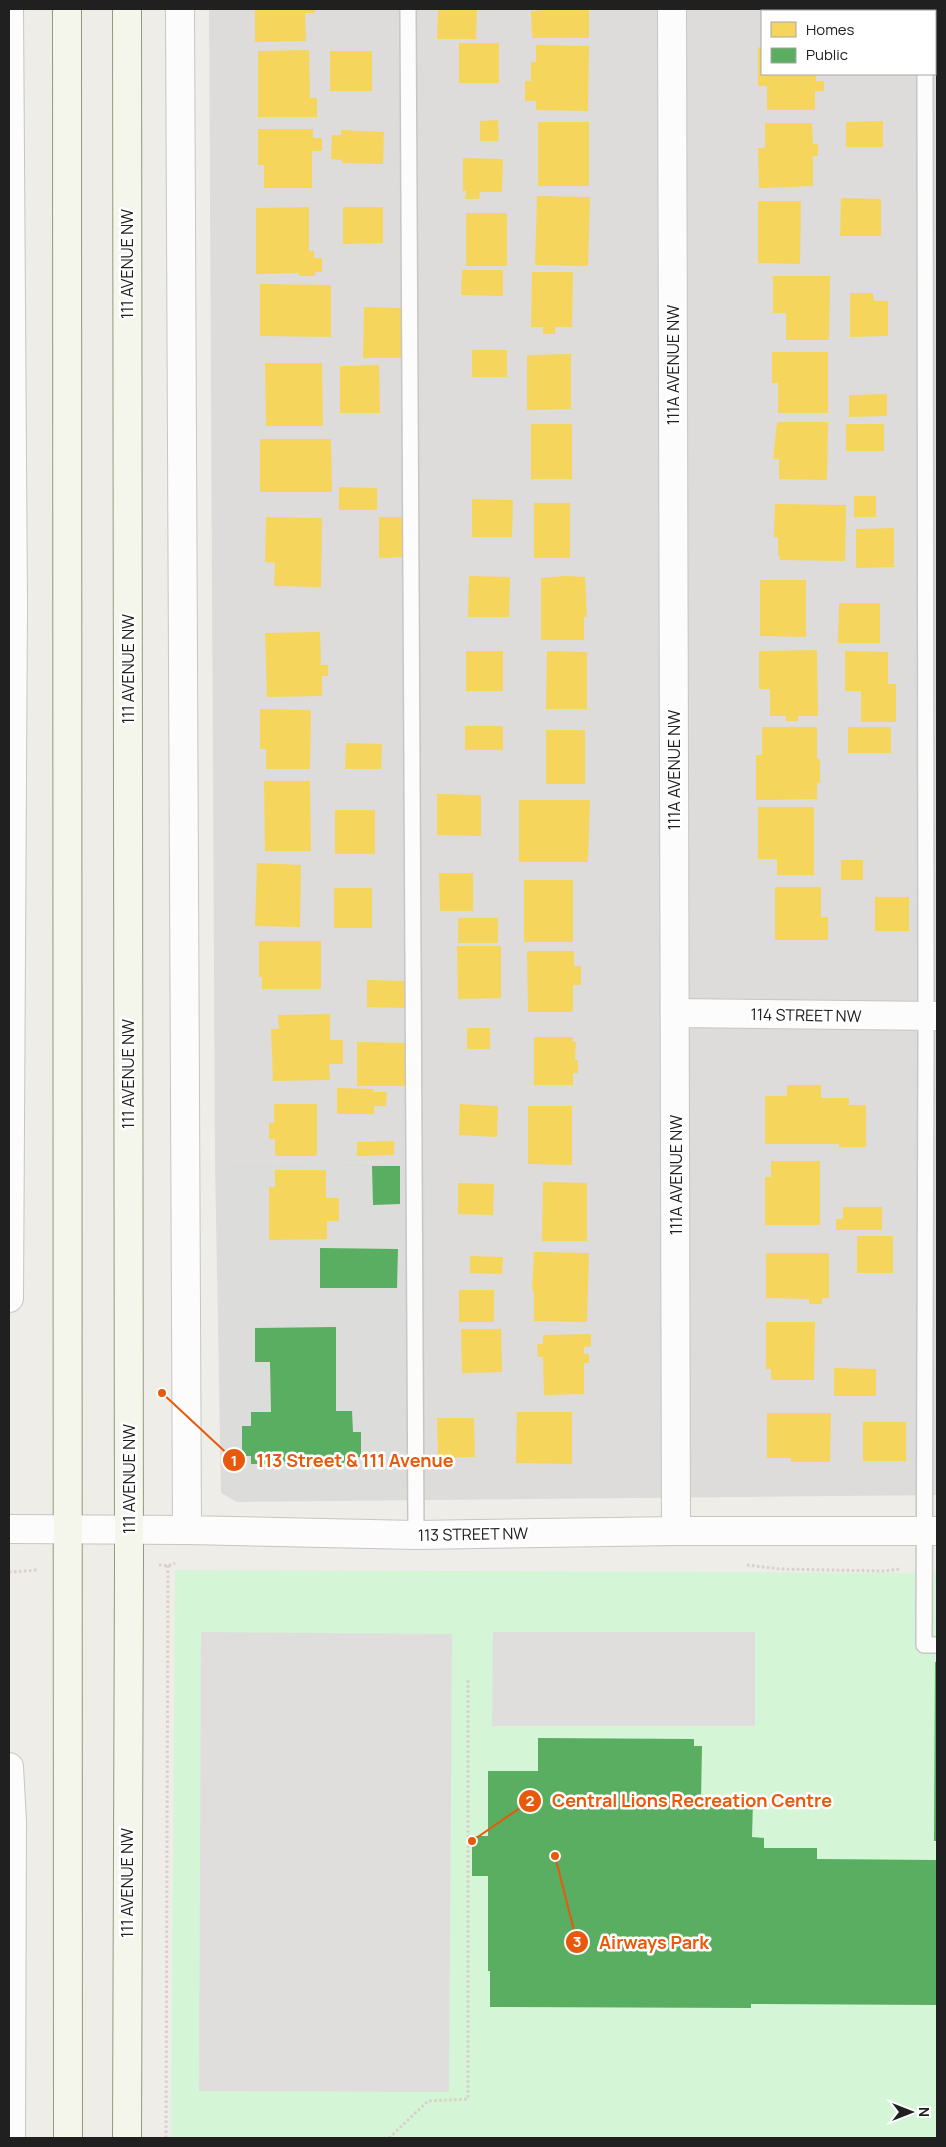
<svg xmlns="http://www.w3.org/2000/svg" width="946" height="2147" font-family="Manrope,sans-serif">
	<rect width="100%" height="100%" fill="#eeede8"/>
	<!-- residential -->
	<path fill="#dddcda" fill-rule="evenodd" d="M209,9H937V1495L426,1500L428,1163L215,1161ZM762,11H935V74H762Z"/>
	<!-- religious -->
	<path fill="#dcdcda" d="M215,1161L428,1163L426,1500L237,1502L221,1493Z"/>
	<!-- park -->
	<path fill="#d4f6d6" d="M175,1570L937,1573V2138H171Z"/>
	<!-- parking -->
	<path fill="#dfdedc" d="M201,1632L452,1634L449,2092L199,2091Z
		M493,1632H755V1726H492Z"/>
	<!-- homes -->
	<path fill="#f6d55c" d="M255,9H315V13H305L306,41L255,42Z
		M438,9H477L476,39H437Z
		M537,9H589V38H532L531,11H537Z
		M773,9H824V11H773Z
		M875,9H909V11H875Z
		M459,43H499V83H459Z
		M536,45L589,46L588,111L536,110V101H525V81H531V62H536Z
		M758,47L762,48V74H816V81H824V91H815V110H767V86H758Z
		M309,50L310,98H317V117H258V51Z
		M330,51H372V91H330Z
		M498,120L499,141H480V121Z
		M883,121V147H846V122Z
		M538,122H589V186H538Z
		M765,123H812L813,144H818V156H813V186L759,188L758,148H765Z
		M258,129H313V138H322V151H312V188H264V165H258Z
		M341,130L384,132L383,164L342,163V160L331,159L332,135H341Z
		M463,158L503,159L502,192H480L479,199H465L466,191H463Z
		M537,196L590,197L588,266L535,265Z
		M841,198L881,199V236H840Z
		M758,201H801L800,264L758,263Z
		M309,207V251H314V258H322V272H315V276H299V273L256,274V208Z
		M343,207H383V243L343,244Z
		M466,213H507V266H466Z
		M462,270H503V296L461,295Z
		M532,272H573L572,327H555V334H543V327H531Z
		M773,276H830L829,340H786V313H773Z
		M260,284L331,285V337L260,336Z
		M850,293H873L874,301H888V336L850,337Z
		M364,307L403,308V358H363Z
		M472,350H507V377H472Z
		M772,352H828V413H778V383H772Z
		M571,354V409L527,410V355Z
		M265,363H322L323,426H266Z
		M379,365L380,413H340V366Z
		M887,394V416L849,417V395Z
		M777,422H828L827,480L779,479V459H773Z
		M531,424H572V479H531Z
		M846,424H884V451H846Z
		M260,439H331L332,492H260Z
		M339,487L377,488V510H339Z
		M854,496H876V517H854Z
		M472,499L513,500L512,537H472Z
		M534,503H570V558H534Z
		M775,504L846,505L845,561L780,560V556H778V537H774Z
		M266,517L322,518L321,587L274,586L275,563L265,562Z
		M379,517H403L404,557L379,558Z
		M894,528V567L856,568V529Z
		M469,576L510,577L509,617H468Z
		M565,576L585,577L587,617H584V640H541V578Z
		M760,580H806V637L760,636Z
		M839,603H880V643H838Z
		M320,632L321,665H328V676H322V696L267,697L265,633Z
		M817,650L818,716H798V721H786V716H770V689H759V651Z
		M466,651H503V691H466Z
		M547,651L587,652V709H546Z
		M845,651L888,652V684H896V722H861V691H845Z
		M260,709L311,710L310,769H266V749H260Z
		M465,726H503V750H465Z
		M762,727H817V759H820V783H817V799L756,800V755H762Z
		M848,727H891V753H848Z
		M546,730H585V784H546Z
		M346,743L382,744L381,769H345Z
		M264,781H310L311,851H265Z
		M437,794L481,795V836L437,835Z
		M519,800H590L588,862H519Z
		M758,807H814V875H777V859H758Z
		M335,810H375V854H335Z
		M841,860H863V880H841Z
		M257,863L301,865L300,927L255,926Z
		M439,873H473V911H440Z
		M524,880H573V942H524Z
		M775,887H821V917H828V940H775Z
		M334,888H372V928H334Z
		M875,897H909V931H875Z
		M458,918H498V943H458Z
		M259,941H321V989H262V977H259Z
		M457,946H501V998L458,999Z
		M527,951H574V966H581V985H573V1012H528Z
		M367,980L406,981V1008L367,1007Z
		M330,1014V1040H343V1064H329L330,1080L273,1081L271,1029H279L278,1015Z
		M467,1028H490V1049H467Z
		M534,1037H573V1042H576L575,1060H578V1073H573V1085H534Z
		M357,1042L409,1043L408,1086H357Z
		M787,1085H821V1098H849V1105H866V1147H839V1144H765V1096H787Z
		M337,1088L374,1089L373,1092H387L386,1106H374V1114H337Z
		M274,1104H317V1156H275V1139H269V1123H274Z
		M460,1104L498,1106L497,1137L459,1135Z
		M528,1106H572V1165L528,1164Z
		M394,1141V1155L357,1156V1142Z
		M771,1161H820V1225H765V1177H771Z
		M275,1170H326V1198H339V1221H327V1239L269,1240V1187H275Z
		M543,1182L587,1183V1241H542Z
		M458,1183L494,1184L493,1215L458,1214Z
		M843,1207H882V1230H836V1219H843Z
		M857,1236H893V1273H857Z
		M534,1252L589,1253L587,1322L534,1321V1291H532Z
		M766,1253H829V1298H822V1304H809V1299L766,1298Z
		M470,1256L503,1257L502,1274L470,1273Z
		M459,1290H494V1322H459Z
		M766,1322H815L814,1380H771V1369H766Z
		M461,1329H501L502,1372L462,1373Z
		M591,1334V1346L584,1347V1354H589V1363H584V1394L544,1395L543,1357H538L537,1344H543V1335Z
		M834,1368L876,1369V1396H834Z
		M517,1412H572V1464L516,1463Z
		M767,1413H831L830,1462H791V1458H767Z
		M437,1418H474L475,1457L438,1458Z
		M863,1422H906V1461H863Z"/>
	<!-- public -->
	<path fill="#5aae61" d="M372,1166H400V1204L373,1205Z
		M320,1248L398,1249L397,1288H320Z
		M336,1327V1411H352L353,1432H361V1457H352V1463L251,1464V1456H242V1426H251V1412H271L270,1362H255V1328Z
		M935,1662H937V1841H934Z
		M538,1738L694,1739V1746H702L701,1802H753L752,1837L764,1838V1848H817V1859L937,1860V2005L751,2004V2008L490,2007V1971H488V1876H472V1836H488V1771H538Z"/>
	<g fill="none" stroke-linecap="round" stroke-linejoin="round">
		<defs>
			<path id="service" d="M408,9L416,1535
				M924,9V11
				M925,74L926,1038L924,1645H937"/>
			<path id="minor" d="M180,9L187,1530
				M672,9L676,1531
				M676,1013L937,1016
				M9,1298L13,606L9,9
				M9,1529L187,1530L416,1535L676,1531H937
				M9,1767L12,1821L11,2138"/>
			<path id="secondary" d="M67,9L68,2138
				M127,2138L129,1565L127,9"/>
		</defs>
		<!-- service casing -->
		<use href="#service" stroke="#c7c6c4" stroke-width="18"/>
		<!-- minor casing -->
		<use href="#minor" stroke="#c7c6c4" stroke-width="30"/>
		<!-- secondary casing -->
		<use href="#secondary" stroke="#96997f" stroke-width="30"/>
		<!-- path -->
		<path stroke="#dcceca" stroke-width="3" stroke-dasharray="2.5 2.5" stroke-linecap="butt" d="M159,1565L168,1566L175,1563
			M747,1565L780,1569L884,1571L900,1569
			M9,1572L38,1570
			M166,2138L168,1564
			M389,2138L428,2101L468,2099V1679"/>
		<!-- service -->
		<use href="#service" stroke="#fcfcfc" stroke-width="15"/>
		<!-- minor -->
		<use href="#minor" stroke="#fcfcfc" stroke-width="28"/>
		<!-- secondary -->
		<use href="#secondary" stroke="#f4f5eb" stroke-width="28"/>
	</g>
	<g text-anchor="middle" stroke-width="5" stroke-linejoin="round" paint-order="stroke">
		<!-- street labels -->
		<g font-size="16" fill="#202020" stroke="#fff">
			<text transform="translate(127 264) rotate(-90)" y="6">111 AVENUE NW</text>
			<text transform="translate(673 365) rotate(-90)" y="6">111A AVENUE NW</text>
			<text transform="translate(128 669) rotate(-90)" y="6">111 AVENUE NW</text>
			<text transform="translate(674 770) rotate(-90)" y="6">111A AVENUE NW</text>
			<text transform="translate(806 1015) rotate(1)" y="6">114 STREET NW</text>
			<text transform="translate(128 1074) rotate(-90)" y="6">111 AVENUE NW</text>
			<text transform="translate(676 1175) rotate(-90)" y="6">111A AVENUE NW</text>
			<text transform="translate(129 1479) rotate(-90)" y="6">111 AVENUE NW</text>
			<text transform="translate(473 1534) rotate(-1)" y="6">113 STREET NW</text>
			<text transform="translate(127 1883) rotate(-90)" y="6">111 AVENUE NW</text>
		</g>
	</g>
	<!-- callouts -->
	<path fill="none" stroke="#e8590c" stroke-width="2" d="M162 1393L234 1460M472 1841L530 1801M555 1856L577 1942"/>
	<g fill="#e8590c" stroke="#fff" stroke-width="2">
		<circle cx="162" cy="1393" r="5"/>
		<circle cx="472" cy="1841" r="5"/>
		<circle cx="555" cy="1856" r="5"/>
		<circle cx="234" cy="1460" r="12"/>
		<circle cx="530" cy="1801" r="12"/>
		<circle cx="577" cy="1942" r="12"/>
	</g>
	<g font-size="15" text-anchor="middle" font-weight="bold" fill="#fff">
		<text x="234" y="1466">1</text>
		<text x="530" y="1806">2</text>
		<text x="577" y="1947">3</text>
	</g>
	<g font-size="18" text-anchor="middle" font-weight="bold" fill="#e8590c" stroke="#fff" stroke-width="5" stroke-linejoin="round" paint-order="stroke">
		<text x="355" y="1467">113 Street &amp; 111 Avenue</text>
		<text x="692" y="1807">Central Lions Recreation Centre</text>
		<text x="654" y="1949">Airways Park</text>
	</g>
	<!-- border -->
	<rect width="946" height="2147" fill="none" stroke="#202020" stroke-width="20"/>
	<!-- legend -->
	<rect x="761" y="10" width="175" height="65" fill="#ffffff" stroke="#a6a6a6"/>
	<rect x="771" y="22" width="25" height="15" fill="#f6d55c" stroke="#a6a6a6"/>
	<text x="806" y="35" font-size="15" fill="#202020">Homes</text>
	<rect x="771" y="48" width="25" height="15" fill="#5aae61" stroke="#a6a6a6"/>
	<text x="806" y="60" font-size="15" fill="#202020">Public</text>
	<!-- north arrow -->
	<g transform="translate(911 2112) rotate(90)" stroke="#ffffff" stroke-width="4" paint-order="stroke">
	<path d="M0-4L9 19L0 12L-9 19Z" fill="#202020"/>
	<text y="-8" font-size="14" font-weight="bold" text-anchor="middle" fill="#202020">N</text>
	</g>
</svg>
